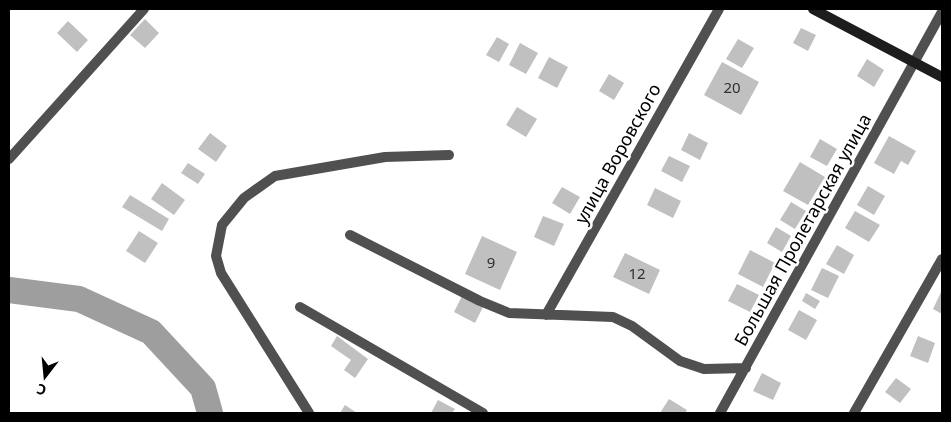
<svg xmlns="http://www.w3.org/2000/svg" width="951" height="422" font-family="'Noto Sans',sans-serif">
	<rect width="100%" height="100%" fill="#fff"/>
	<g fill="none" stroke-linecap="round" stroke-linejoin="round">
		<!-- river -->
		<path stroke="#9e9e9e" stroke-width="26" d="M9,290L79,299L151,332L203,388L210,413"/>
	</g>
	<!-- building -->
	<path fill="#c0c0c0" d="M145,19L159,33L145,48L130,35Z
		M68,21L88,40L77,52L57,33Z
		M801,28L816,35L808,51L793,43Z
		M497,37L509,44L499,62L486,55Z
		M738,39L754,48L742,68L726,59Z
		M520,43L538,53L526,74L509,65Z
		M549,57L568,67L557,88L538,78Z
		M867,59L884,70L874,87L857,76Z
		M722,62L759,82L741,115L704,95Z
		M609,74L624,83L614,100L599,91Z
		M517,107L537,119L526,137L506,125Z
		M210,133L227,146L216,162L198,149Z
		M689,133L708,143L700,160L681,150Z
		M889,136L916,151L908,165L901,161L894,174L874,163Z
		M820,139L837,149L827,166L810,157Z
		M669,156L690,166L682,182L661,171Z
		M800,162L825,177L808,205L783,191Z
		M188,163L205,174L198,184L181,173Z
		M162,183L185,200L174,215L151,199Z
		M868,186L885,196L874,215L857,205Z
		M562,187L580,197L570,214L552,203Z
		M655,188L681,201L673,218L647,205Z
		M130,195L169,219L162,231L122,207Z
		M791,202L806,211L795,229L780,220Z
		M855,211L880,225L869,242L845,228Z
		M543,216L564,224L554,246L534,237Z
		M776,227L791,236L782,252L767,243Z
		M139,231L158,243L145,263L126,251Z
		M482,236L517,252L500,290L465,274Z
		M837,245L854,255L844,274L826,264Z
		M750,250L775,263L763,287L738,274Z
		M625,253L660,270L649,294L613,277Z
		M822,268L839,276L828,298L811,290Z
		M737,284L759,295L750,312L728,301Z
		M942,290V314L933,309Z
		M806,293L820,301L815,309L802,301Z
		M462,296L483,307L475,323L454,312Z
		M799,310L817,320L806,340L788,330Z
		M337,336L368,359L355,378L344,370L351,360L331,346Z
		M918,336L935,343L928,363L910,356Z
		M762,373L781,383L773,400L753,391Z
		M896,378L911,389L900,403L885,392Z
		M669,399L687,410L685,413H660Z
		M438,400L455,409L452,413H431Z
		M345,405L357,413H340Z"/>
	<g fill="none" stroke-linecap="round" stroke-linejoin="round">
		<!-- street -->
		<path stroke="#505050" stroke-width="10" d="M9,159L144,9
			M350,235L480,301L509,313L613,317L632,326L680,361L704,369L746,368
			M300,307L483,413
			M546,315L719,9
			M309,413L221,273L216,256L222,225L244,198L275,176L385,157L449,155
			M720,413L942,12
			M854,413L942,259"/>
		<!-- secondary -->
		<path stroke="#1d1d1d" stroke-width="10" d="M813,9L942,77"/>
	</g>
	<g text-anchor="middle" stroke-width="5" stroke-linejoin="round" paint-order="stroke">
		<!-- number labels -->
		<g font-size="15" fill="#303030">
			<text x="732" y="93">20</text>
			<text x="491" y="268">9</text>
			<text x="637" y="279">12</text>
		</g>
		<!-- street labels -->
		<g font-size="18" fill="#000" stroke="#fff">
			<text transform="translate(618 154) rotate(-61)" y="6">улица Воровского</text>
			<text transform="translate(803 230) rotate(-61)" y="6">Большая Пролетарская улица</text>
		</g>
	</g>
	<!-- border -->
	<rect width="951" height="422" fill="none" stroke="#000000" stroke-width="20"/>
	<!-- north arrow -->
	<g transform="translate(45 377) rotate(196)" stroke="#ffffff" stroke-width="4" paint-order="stroke">
	<path d="M0-4L9 19L0 12L-9 19Z" fill="#000000"/>
	<text y="-8" font-size="14" font-weight="bold" text-anchor="middle" fill="#000000">С</text>
	</g>
</svg>
